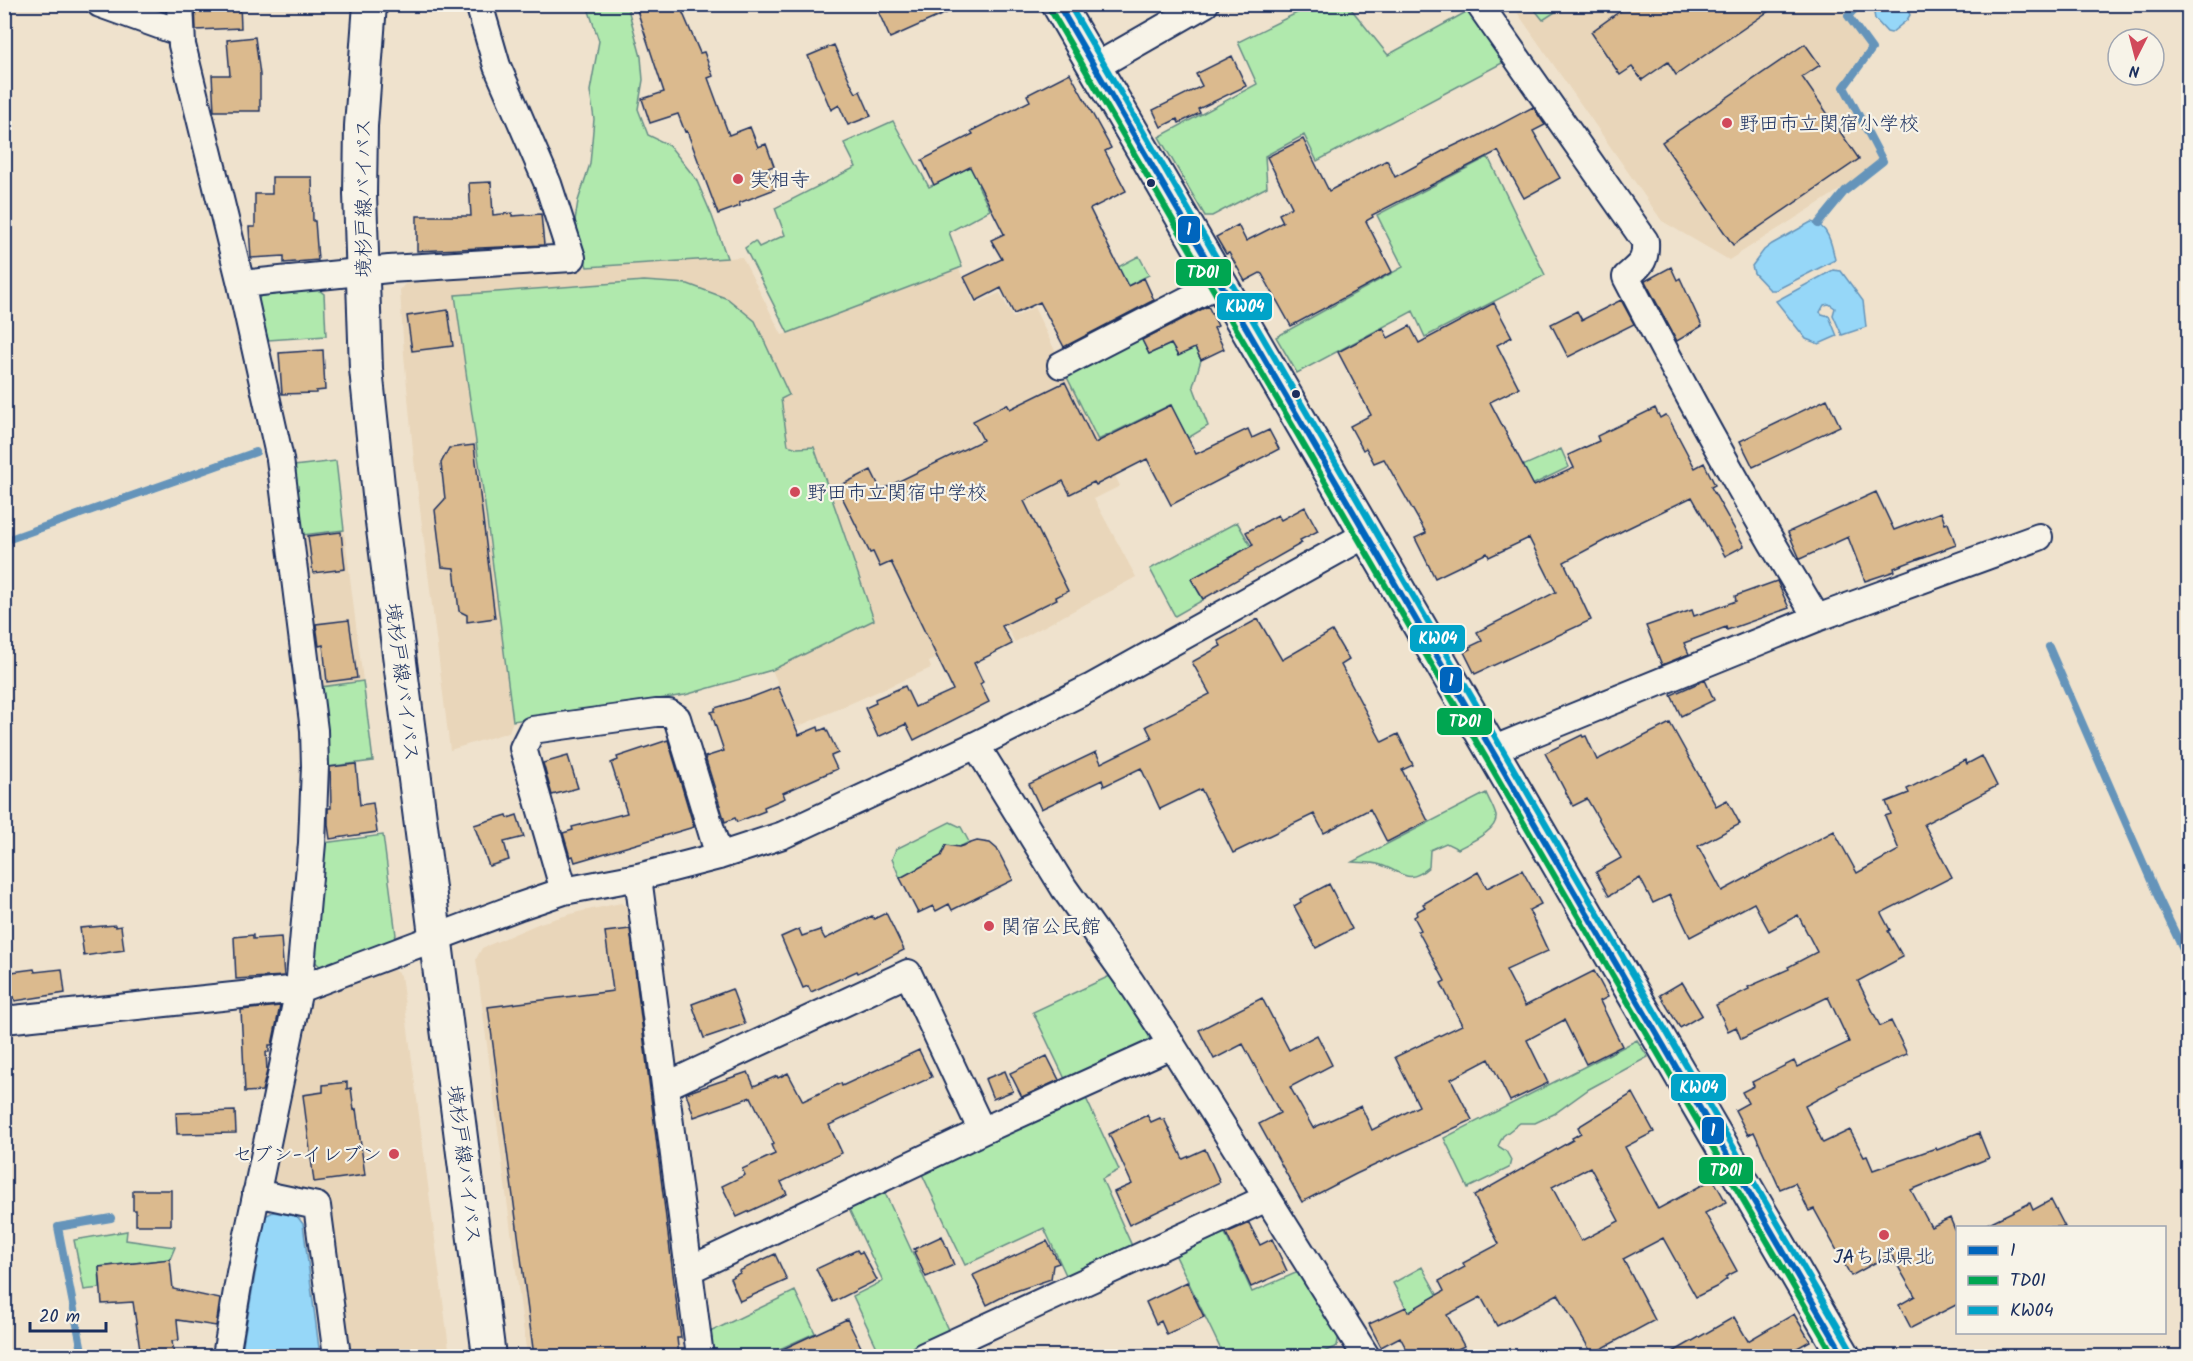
<svg xmlns="http://www.w3.org/2000/svg" width="2193" height="1361" font-family="Kalam,'Klee One',sans-serif">
	<rect width="100%" height="100%" fill="#efe2cd"/>
	<filter id="ink" filterUnits="userSpaceOnUse"><feTurbulence type="fractalNoise" baseFrequency=".0167" numOctaves="2"/><feDisplacementMap in="SourceGraphic" scale="12" xChannelSelector="R" yChannelSelector="G"/><feConvolveMatrix kernelMatrix="1 2 1 2 8 2 1 2 1" color-interpolation-filters="sRGB"/></filter>
	<g filter="url(#ink)">
		<!-- built -->
		<path fill="#e9d6ba" fill-rule="evenodd" d="M1512,5H1855L1844,15L1870,49L1841,86L1879,160L1846,186L1729,260L1662,221Z
			M742,257L782,335L959,269L975,304L1000,293L1013,318L1034,307L1120,486L1094,499L1136,577L1015,642L1005,625L929,662L931,668L797,727L772,670L685,695L513,721L509,732L450,750L414,461L404,355L400,290L408,280ZM475,435L485,505L497,603Z
			M344,530L363,681L321,687L302,535Z
			M621,903L631,910L689,1356H527L476,959L482,948L540,923L578,912Z
			M392,969L401,975L450,1356H347L326,1197L277,1186L271,1177L306,1002L315,993Z"/>
		<!-- green -->
		<path fill="#b0e9ad" stroke="#668c86" stroke-width="1.5" d="M587,5H627L641,57L643,80L638,109L648,135L669,145L696,179L712,216L727,258L587,267L574,227L578,201L590,164L594,119L590,91L599,41Z
			M1313,5H1348L1388,55L1468,11L1504,62L1317,161L1304,135L1265,156L1267,187L1212,216H1205L1159,137L1257,84L1238,42Z
			M1531,5H1566L1543,20Z
			M893,121L929,187L988,158V179L978,186L990,210L949,232L962,267L788,333L745,248L755,241L759,247L785,235L775,208L856,167L844,143Z
			M1488,157L1545,275L1425,337L1413,311L1297,373L1276,337L1403,267L1377,215Z
			M1139,256L1149,275L1092,304L1118,267Z
			M644,281L688,284L728,299L755,321L789,395L781,399L788,445L797,448L814,447L874,620L772,670L685,695L513,721L485,505L455,295Z
			M315,287L324,294L326,336L268,340L257,301L264,291Z
			M1141,337L1149,354L1171,344L1195,348L1201,360L1193,386L1208,426L1188,438L1170,405L1098,440L1066,375Z
			M1561,449L1569,467L1534,484L1537,492L1457,495Z
			M336,461L344,530L302,535L294,466Z
			M1237,522L1251,546L1192,580L1203,600L1175,616L1150,569Z
			M363,681L373,761L326,767L321,687Z
			M1486,793C1489,800 1494,808 1496,816C1498,831 1468,843 1458,849L1446,843L1430,850L1429,867C1407,886 1403,872 1381,865C1372,862 1361,863 1352,862Z
			M950,822L961,827L969,842L956,849L948,846L945,848L943,855L900,878L892,859L896,849Z
			M383,835L396,935L389,946L321,967L312,959L323,843Z
			M1112,975L1151,1031L1148,1043L1066,1081L1033,1012Z
			M1637,1040L1648,1057L1589,1089L1554,1114L1535,1123H1520L1503,1136L1498,1146L1506,1151L1511,1160L1509,1168L1468,1188L1444,1138Z
			M1085,1096L1119,1170L1102,1179L1132,1246L1067,1277L1044,1228L965,1265L922,1174Z
			M884,1191L949,1332L896,1356H881L853,1296L883,1281L848,1207Z
			M1223,1229L1252,1292L1298,1272L1339,1335L1337,1346L1315,1356H1224L1174,1252Z
			M127,1231L126,1240L175,1247L170,1259L99,1267L100,1288L84,1290L74,1240Z
			M1422,1267L1448,1314L1418,1330L1393,1283Z
			M795,1291L815,1333L764,1356H713L710,1332Z"/>
		<!-- water -->
		<path fill="#96d7f8" stroke="#6594ba" stroke-width="1.5" d="M1884,4L1906,5L1910,15L1907,20L1891,33L1887,32L1875,19L1874,13Z
			M1811,222C1828,224 1832,245 1835,260L1776,290H1770L1754,273L1752,266L1764,250L1772,244Z
			M1833,270L1841,271L1863,301L1866,327L1842,335L1833,315L1835,308L1829,304L1824,305L1820,312L1822,314L1829,316L1837,336L1819,344L1806,339L1776,301Z
			M273,1212L297,1216L303,1224L320,1356H241L265,1216Z"/>
		<g fill="none" stroke-linecap="round" stroke-linejoin="round">
			<!-- stream -->
			<path stroke="#6594ba" stroke-width="8" d="M1818,224L1845,191L1883,161L1844,87L1872,49L1848,16L1860,4
				M4,541L256,452
				M2049,647L2159,899L2188,960
				M83,1356L58,1227L111,1218"/>
		</g>
		<!-- building -->
		<path fill="#dbba8e" stroke="#1b2f5e" stroke-width="1.5" fill-rule="evenodd" d="M195,4H240L241,28L196,30Z
			M635,4H679L700,53L704,52L713,76L708,78L729,135L750,127L758,147L766,144L774,166L768,168L775,189L739,203L740,206L718,214L687,131L685,132L678,114L650,123L642,99L664,92Z
			M875,4H966L890,38Z
			M1630,4H1779L1676,75L1668,62L1642,80L1632,67L1620,75L1591,32Z
			M255,37L260,75V111H214L212,75H230L227,40Z
			M1805,44L1820,65L1802,77L1859,159L1733,245L1662,142Z
			M834,45L852,86L856,93L860,91L871,116L848,125L839,105L831,110L808,56Z
			M1232,56L1246,86L1198,109L1200,113L1179,123L1177,119L1161,127L1153,110L1202,86L1196,74Z
			M1070,73L1111,148L1105,151L1126,191L1090,209L1128,286L1144,278L1154,300L1064,347L1040,302L1014,314L1001,288L976,301L964,277L1002,259L991,240L1004,234L970,167L934,185L922,160L973,134L971,131L1030,101L1027,95Z
			M1533,107L1545,125L1533,131L1560,178L1524,198L1498,151L1372,215L1373,217L1366,221L1392,272L1291,326L1262,274L1260,273L1245,281L1229,253L1226,254L1216,237L1238,225L1246,241L1283,222L1279,214L1292,207L1267,157L1303,139L1329,191L1387,160L1395,177L1443,151L1466,140L1467,142Z
			M272,177H312L313,221H315L318,260L284,263V256L251,258L249,227H255V194H272Z
			M491,182L493,215L512,213V216L541,214L544,245L417,251V216H471L469,183Z
			M1671,267L1677,280L1680,278L1702,326L1677,341L1645,281Z
			M1621,300L1634,324L1568,357L1551,324L1577,311L1582,320Z
			M1494,303L1512,337L1497,345L1519,388L1490,402L1534,486L1574,468L1568,455L1599,441L1597,436L1655,408L1660,418L1665,415L1668,417L1695,468L1704,463L1715,485L1711,487L1744,546L1725,556L1692,497L1624,530L1564,562L1591,620L1475,674L1464,652L1470,649L1469,647L1482,641L1477,632L1556,592L1529,538L1489,557L1487,553L1435,578L1415,538L1426,533L1384,459L1374,463L1366,448L1363,450L1350,426L1371,415L1338,352L1383,328L1388,338L1410,326L1419,343Z
			M1208,306L1218,326L1214,328L1224,349L1201,360L1195,348L1178,356L1171,344L1149,354L1142,340Z
			M448,310L453,346L412,351L407,316Z
			M323,350L325,390L316,391V393L282,394L279,353Z
			M1065,382L1095,443L1171,405L1196,454L1248,429L1252,438L1269,430L1279,449L1171,505L1147,459L1096,485L1094,482L1070,494L1063,481L1024,501L1068,591L1056,597L1057,599L1002,626L1012,644L974,663L983,682L980,684L989,702L914,740L906,724L878,737L865,708L876,703L875,699L905,686L915,707L953,690L891,562L880,567L873,552L870,553L837,487L871,470L881,490L983,440L973,421L1007,404L1010,409Z
			M1827,399L1840,426L1753,467L1740,441Z
			M474,445L495,618L467,622V615L459,611L454,568L442,567L435,510L445,499L441,463L449,448Z
			M1876,492L1894,530L1941,512L1945,524L1948,523L1956,545L1894,568L1895,571L1865,581L1848,537L1800,559L1788,532Z
			M1305,507L1318,531L1300,540L1302,543L1203,599L1191,579L1253,545L1246,532L1278,515L1281,520Z
			M341,532L345,569L313,573L308,536Z
			M1777,581L1789,608L1727,630L1726,627L1684,643L1689,654L1662,665L1646,626L1692,610L1694,616L1736,601L1735,596Z
			M1258,619L1282,660L1332,631L1349,660L1341,665L1382,742L1398,734L1413,765L1402,770L1428,821L1387,842L1370,809L1324,833L1314,814L1233,853L1201,789L1160,809L1141,768L1104,786L1102,780L1041,809L1029,784L1096,752L1101,763L1152,738L1146,726L1210,694L1192,662L1221,646L1218,641Z
			M349,620L357,678L327,682L323,645L319,646L316,624Z
			M1705,680L1714,700L1681,716L1671,695Z
			M778,687L799,735L818,727L819,731L826,728L838,753L831,756L837,769L783,793L785,798L764,807L765,811L737,822L735,818L725,822L705,757L724,751L711,712L715,711V708L755,696Z
			M1670,723L1716,806L1727,800L1740,824L1698,846L1722,891L1834,831L1857,873L1899,850L1885,816L1891,814L1886,802L1909,793L1907,789L1965,760L1967,764L1982,756L1997,786L1924,824L1952,877L1881,913L1890,930L1888,931L1903,957L1858,981L1880,1026L1891,1021L1907,1054L1837,1086L1838,1088L1805,1106L1823,1143L1850,1130L1864,1157L1867,1156L1873,1170L1936,1148L1937,1150L1979,1133L1989,1158L1911,1190L1931,1227L1950,1218L1958,1237V1304L1911,1328L1899,1305L1915,1296L1891,1254L1851,1276L1814,1209L1809,1211L1795,1183L1780,1189L1754,1132L1748,1135L1735,1110L1748,1103L1742,1092L1754,1086L1752,1082L1794,1061L1797,1067L1849,1042L1828,997L1741,1039L1736,1027L1728,1031L1716,1005L1749,989L1748,987L1789,969L1788,967L1817,952L1798,915L1769,931L1754,903L1690,937L1670,895L1653,903L1640,878L1609,896L1596,872L1621,858L1587,799L1573,806L1545,753L1582,735L1583,737L1586,736L1597,760Z
			M668,740L694,827L575,862L573,856L570,857L563,833L573,830L572,827L627,813L611,763L618,760L617,757Z
			M568,756L578,788L552,795L543,763Z
			M356,764L360,805L373,803L377,832L330,839L328,825V808H331L330,767Z
			M507,815L508,818L517,815L524,837L504,842L509,860L489,866L474,825Z
			M977,841L990,843L997,849L1013,880L952,910L949,904L936,911L933,906L918,913L900,878L941,856L946,845L959,847Z
			M1522,870L1541,904L1529,910L1548,951L1506,970L1525,1006L1594,971L1608,997L1600,1001L1622,1046L1586,1064L1564,1020L1527,1040L1548,1083L1510,1101L1489,1059L1451,1079L1472,1120L1356,1174L1302,1202L1259,1124L1280,1113L1243,1044L1214,1059L1199,1030L1262,998L1289,1050L1317,1035L1332,1065L1290,1087L1313,1128L1361,1106L1372,1130L1419,1106L1395,1057L1462,1025L1441,983L1445,981L1418,931L1421,930L1414,917L1417,915L1416,912L1425,907L1423,904L1478,872L1487,888Z
			M1329,884L1352,929L1316,948L1294,906L1301,902L1300,899Z
			M886,913L904,950L858,973L857,971L811,992L808,986L803,988L781,937L799,929L802,936L820,930L825,939L872,916L874,919Z
			M115,925V927L121,926L124,950L84,956L80,928Z
			M630,929L681,1338H677L679,1356H534L488,1007L613,991L605,932Z
			M253,935V939L281,937L284,976L236,979L234,937Z
			M34,969L35,972L62,969L65,993L15,1001L14,997L4,999V973Z
			M1682,982L1702,1015L1680,1028L1660,995Z
			M732,989L745,1024L704,1038L692,1004Z
			M280,1006L272,1045H269V1052H266L267,1071L262,1091L245,1092L241,1010Z
			M919,1050L932,1077L829,1125L842,1153L781,1182L787,1194L737,1217L722,1186L745,1175L742,1169L775,1154L771,1145L774,1144L751,1097L694,1117L686,1093L748,1072L754,1086L777,1076L778,1078L788,1073L803,1101L841,1083L842,1086Z
			M1047,1056L1059,1080L1022,1097L1010,1073Z
			M1005,1071L1013,1091L993,1099L985,1079Z
			M347,1082V1089L351,1088L354,1110L356,1109L365,1175L314,1182L303,1095L323,1092V1085Z
			M1633,1093L1654,1132L1625,1147L1658,1209L1713,1179L1726,1202L1705,1213L1737,1271L1725,1277L1727,1279L1716,1287L1696,1297L1663,1238L1623,1259L1655,1320L1592,1354L1558,1294L1497,1326L1481,1297L1447,1315L1464,1346L1444,1356H1410L1400,1337L1381,1347L1369,1324L1406,1307L1408,1312L1444,1291L1439,1281L1465,1267L1463,1263L1499,1244L1474,1196L1573,1140L1572,1138L1581,1133L1578,1127ZM1590,1167L1619,1221L1581,1241L1552,1187Z
			M235,1111L236,1133L177,1134L176,1113Z
			M1147,1115L1151,1122L1160,1118L1161,1120L1164,1119L1183,1159L1205,1149L1220,1182L1129,1225L1114,1192L1132,1184L1109,1134Z
			M133,1190H171V1225H136V1210H133Z
			M2051,1200L2065,1227H1981L2030,1203L2033,1210Z
			M1249,1223L1260,1245L1272,1239L1287,1271L1251,1287L1226,1233Z
			M942,1236L954,1265L926,1277L914,1252L916,1251L914,1249Z
			M1047,1241L1059,1263L1053,1265L1051,1279L1010,1293L987,1305L973,1275Z
			M857,1250L859,1253L862,1252L877,1280L833,1302L816,1269Z
			M775,1254L787,1280L740,1301L730,1278L740,1273L739,1271Z
			M170,1259L173,1289L220,1299L216,1326L177,1320L179,1340L172,1341L174,1356H141L133,1302L102,1304L99,1267Z
			M1187,1282L1204,1317L1167,1335L1161,1321L1156,1324L1146,1302Z
			M1794,1314L1810,1341L1783,1356H1666L1734,1317L1748,1341Z
			M847,1319L862,1349L859,1350L862,1356H768Z"/>
		<g fill="none" stroke-linecap="round" stroke-linejoin="round">
			<defs>
				<path id="minor" d="M100,4L181,33
					M180,4L182,45L241,284L280,459L314,730L315,766L312,843L299,989L240,1273L226,1356
					M1479,4L1645,241C1646,262 1641,264 1626,277C1686,393 1749,507 1817,618
					M1095,67L1205,4
					M241,284L389,269L572,258L548,184L497,66L479,4
					M1061,365L1220,283
					M976,745L1064,888L1130,981L1161,1028L1366,1356
					M1492,750L1817,618L2039,537
					M638,877L700,1356
					M564,891L523,748L532,730L656,713H669L677,718L719,856
					M4,1020L299,989L520,906L564,891L638,877L719,856L783,835L976,745L1090,688L1367,534
					M666,1086L908,973L982,1131
					M256,1193L317,1206L337,1356
					M689,1270L982,1131L1172,1045
					M924,1356L1267,1198"/>
				<path id="major" d="M370,4L361,126L360,194L366,369L381,514L489,1356
					M1058,4L1844,1356"/>
			</defs>
			<!-- minor casing -->
			<use href="#minor" stroke="#1b2f5e" stroke-width="30"/>
			<!-- major casing -->
			<use href="#major" stroke="#1b2f5e" stroke-width="36"/>
			<!-- minor -->
			<use href="#minor" stroke="#f7f3e8" stroke-width="26"/>
			<!-- major -->
			<use href="#major" stroke="#f7f3e8" stroke-width="32"/>
			<defs>
				<path id="bus-1" d="M1058,4L1844,1356"/>
				<path id="bus-2" d="M1050,9L1834,1356"/>
				<path id="bus-3" d="M1069,4L1852,1351"/>
			</defs>
			<!-- bus-1 casing -->
			<use href="#bus-1" stroke="#f7f3e8" stroke-width="10"/>
			<!-- bus-2 casing -->
			<use href="#bus-2" stroke="#f7f3e8" stroke-width="10"/>
			<!-- bus-3 casing -->
			<use href="#bus-3" stroke="#f7f3e8" stroke-width="10"/>
			<!-- bus-1 -->
			<use href="#bus-1" stroke="#0065bd" stroke-width="6"/>
			<!-- bus-2 -->
			<use href="#bus-2" stroke="#00a651" stroke-width="6"/>
			<!-- bus-3 -->
			<use href="#bus-3" stroke="#01a3c8" stroke-width="6"/>
		</g>
	</g>
	<!-- markers -->
	<g fill="#d1495b" stroke="#f7f3e8" stroke-width="2">
		<circle cx="1727" cy="123" r="6"/>
		<circle cx="738" cy="179" r="6"/>
		<circle cx="795" cy="492" r="6"/>
		<circle cx="989" cy="926" r="6"/>
		<circle cx="394" cy="1154" r="6"/>
		<circle cx="1884" cy="1235" r="6"/>
	</g>
	<g fill="#1b2f5e" stroke="#f7f3e8" stroke-width="2">
		<circle cx="1151" cy="183" r="5"/>
		<circle cx="1296" cy="394" r="5"/>
	</g>
	<g text-anchor="middle" stroke-width="4.5" stroke-linejoin="round" paint-order="stroke">
		<!-- poi labels -->
		<g font-size="20" fill="#1b2f5e" stroke="#f7f3e8" text-anchor="start">
			<text x="1739" y="130">野田市立関宿小学校</text>
			<text x="750" y="186">実相寺</text>
			<text x="807" y="499">野田市立関宿中学校</text>
			<text x="1001" y="933">関宿公民館</text>
			<text x="382" y="1161" text-anchor="end">セブン-イレブン</text>
			<text x="1884" y="1263" text-anchor="middle">JAちば県北</text>
		</g>
		<!-- street labels -->
		<g font-size="20" fill="#1b2f5e" stroke="#f7f3e8">
			<text transform="translate(363 198) rotate(-90)" y="7">境杉戸線バイパス</text>
			<text transform="translate(403 682) rotate(83)" y="7">境杉戸線バイパス</text>
			<text transform="translate(465 1164) rotate(83)" y="7">境杉戸線バイパス</text>
		</g>
	</g>
	<g stroke="#f7f3e8" stroke-width="2">
		<rect x="1177" y="215" width="24" height="29" rx="6" fill="#0065bd"/>
		<rect x="1175" y="258" width="57" height="29" rx="6" fill="#00a651"/>
		<rect x="1216" y="292" width="57" height="29" rx="6" fill="#01a3c8"/>
		<rect x="1409" y="624" width="57" height="29" rx="6" fill="#01a3c8"/>
		<rect x="1439" y="666" width="24" height="28" rx="6" fill="#0065bd"/>
		<rect x="1436" y="707" width="57" height="29" rx="6" fill="#00a651"/>
		<rect x="1670" y="1073" width="57" height="29" rx="6" fill="#01a3c8"/>
		<rect x="1701" y="1116" width="24" height="29" rx="6" fill="#0065bd"/>
		<rect x="1698" y="1156" width="56" height="29" rx="6" fill="#00a651"/>
	</g>
	<g font-size="16" text-anchor="middle" font-weight="bold" fill="#fff">
		<text x="1189" y="235">1</text>
		<text x="1203" y="278">TD01</text>
		<text x="1245" y="312">KW04</text>
		<text x="1438" y="644">KW04</text>
		<text x="1451" y="686">1</text>
		<text x="1465" y="727">TD01</text>
		<text x="1699" y="1093">KW04</text>
		<text x="1713" y="1136">1</text>
		<text x="1726" y="1176">TD01</text>
	</g>
	<!-- margin -->
	<rect width="2193" height="1361" fill="none" stroke="#f7f3e8" stroke-width="24"/>
	<rect x="12" y="12" width="2169" height="1337" fill="none" stroke="#1b2f5e" stroke-width="2" filter="url(#ink)"/>
	<!-- legend -->
	<rect x="1956" y="1226" width="210" height="108" fill="#f7f3e8" stroke="#9fa5b1" stroke-width="1.5"/>
	<rect x="1968" y="1246" width="30" height="9" fill="#0065bd" stroke="#9fa5b1" stroke-width="1.5"/>
	<text x="2010" y="1256" font-size="18" fill="#1b2f5e">1</text>
	<rect x="1968" y="1276" width="30" height="9" fill="#00a651" stroke="#9fa5b1" stroke-width="1.5"/>
	<text x="2010" y="1286" font-size="18" fill="#1b2f5e">TD01</text>
	<rect x="1968" y="1306" width="30" height="9" fill="#01a3c8" stroke="#9fa5b1" stroke-width="1.5"/>
	<text x="2010" y="1316" font-size="18" fill="#1b2f5e">KW04</text>
	<!-- north arrow -->
	<g transform="translate(2136 57) rotate(186)"><circle r="28" fill="#f7f3e8" stroke="#9fa5b1" stroke-width="1.5"/>
	<path d="M0-4.5L10 22L0 15L-10 22Z" fill="#d1495b"/>
	<text y="-9" font-size="16" font-weight="bold" text-anchor="middle" fill="#1b2f5e">N</text>
	</g>
	<!-- scale -->
	<path d="M30 1322v9h76v-9" fill="none" stroke="#1b2f5e" stroke-width="3"/>
	<text x="39" y="1322" font-size="18" fill="#1b2f5e" stroke="#f7f3e8" stroke-width="4.5" paint-order="stroke">20 m</text>
</svg>
